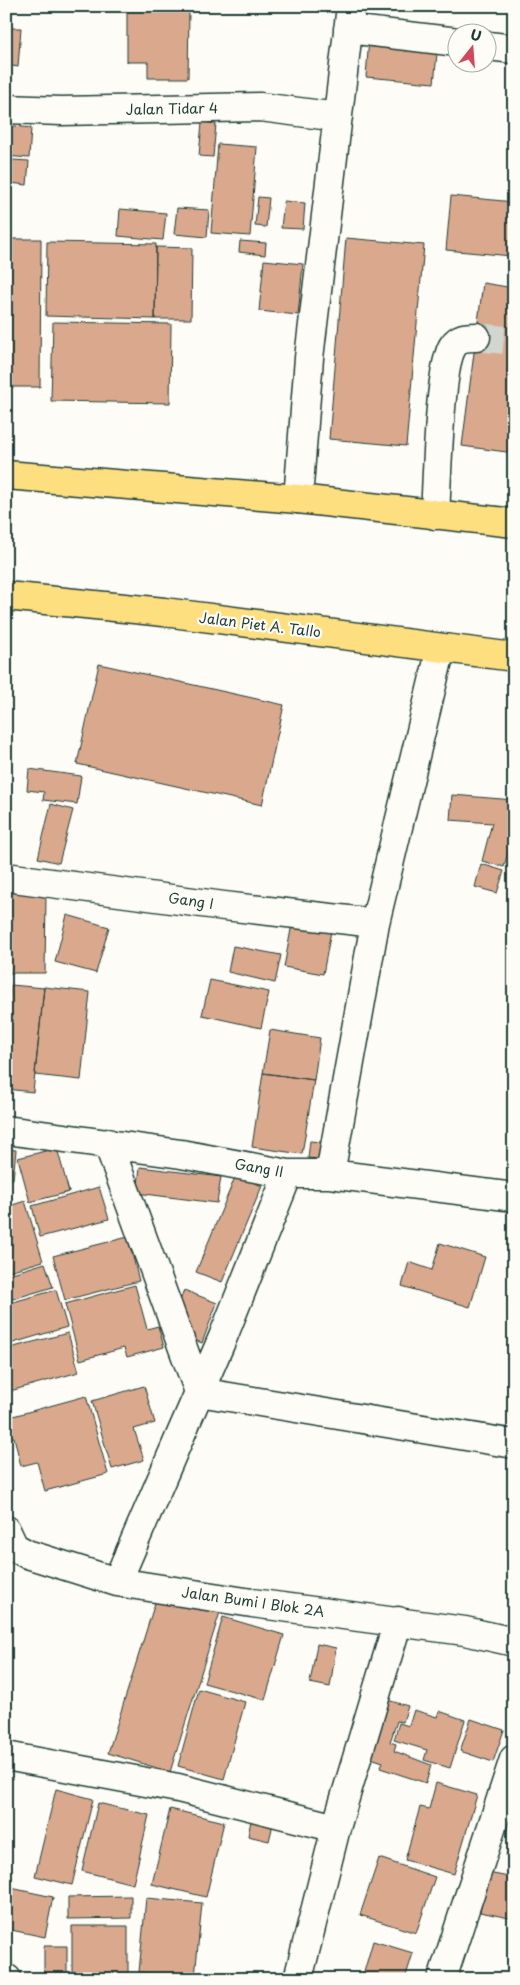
<svg xmlns="http://www.w3.org/2000/svg" width="520" height="1985" font-family="'Playpen Sans',sans-serif">
	<rect width="100%" height="100%" fill="#fdfcf7"/>
	<filter id="ink" filterUnits="userSpaceOnUse"><feTurbulence type="fractalNoise" baseFrequency=".02" numOctaves="2"/><feDisplacementMap in="SourceGraphic" scale="10" xChannelSelector="R" yChannelSelector="G"/><feConvolveMatrix kernelMatrix="1 2 1 2 8 2 1 2 1" color-interpolation-filters="sRGB"/></filter>
	<g filter="url(#ink)">
		<!-- building -->
		<path fill="#daa98d" stroke="#1f3d34" d="M127,7L189,8L188,78H148V62H127Z
			M6,10H12L10,28H21L18,67L7,65L6,71Z
			M369,38L438,44L434,83L366,77Z
			M202,122L216,124L213,157L199,156Z
			M6,125L31,128L29,158L6,156Z
			M218,144L257,147L250,236L211,233Z
			M12,160L29,161L27,185L10,183Z
			M451,196L514,202L512,256L446,250Z
			M258,197L269,198L266,227L255,226Z
			M284,201L305,203L303,229L281,228Z
			M177,208L209,210L207,237L174,234Z
			M120,209L166,213L163,240L118,236Z
			M346,238L424,245L406,446L329,439Z
			M6,239H41L40,387H6Z
			M240,241L266,243L265,255L239,252Z
			M47,242L156,244L155,319L46,316Z
			M156,247L192,248L191,319H155Z
			M264,260L303,264L298,315L259,311Z
			M483,283L514,288V453L462,446Z
			M53,322L171,324L170,403L51,401Z
			M99,664L284,705L262,805L77,764Z
			M29,769L81,776L77,804L43,800L44,792L27,790Z
			M452,795L514,800V830L504,867L482,861L492,823L450,820Z
			M51,804L73,810L59,863L38,858Z
			M481,864L504,871L497,893L475,887Z
			M6,892H46L45,973H6Z
			M67,915L109,927L96,973L55,962Z
			M292,924L331,931L323,974L284,967Z
			M233,946L281,955L275,983L228,972Z
			M210,980L269,992L261,1028L202,1015Z
			M11,985L44,988L33,1092L6,1089V1036Z
			M44,987L90,992L81,1080L35,1075Z
			M270,1030L320,1038L314,1080L263,1073Z
			M263,1073L314,1080L302,1154L252,1147Z
			M310,1141L331,1143L330,1160L308,1158Z
			M57,1148L69,1192L30,1202L18,1158Z
			M6,1149L16,1150L13,1179L6,1178Z
			M140,1167L221,1177L217,1203L137,1193Z
			M236,1175L262,1186L222,1282L196,1272Z
			M99,1187L109,1219L40,1237L32,1206Z
			M25,1201L43,1261L6,1272V1207Z
			M128,1237L139,1281L65,1300L53,1256Z
			M440,1243L485,1257L470,1307L402,1286L409,1262L432,1270Z
			M45,1263L53,1287L6,1301V1275Z
			M135,1285L147,1329L158,1326L164,1347L127,1357L124,1348L80,1360L65,1304Z
			M56,1290L67,1327L6,1345V1304Z
			M184,1290L217,1303L202,1343L184,1336L178,1327L185,1309L178,1306Z
			M68,1333L79,1372L10,1391L6,1377V1349Z
			M144,1386L155,1423L134,1429L144,1460L112,1469L92,1401Z
			M86,1396L108,1474L45,1491L37,1462L21,1466L14,1437L6,1439V1418Z
			M159,1590L221,1609L170,1772L108,1753Z
			M223,1617L284,1635L265,1700L204,1683Z
			M317,1644L336,1648L330,1687L310,1683Z
			M199,1689L245,1702L224,1779L178,1766Z
			M387,1700L408,1706L403,1722L397,1721L390,1742L396,1744L394,1751L431,1765L426,1783L380,1768L383,1762L368,1757Z
			M414,1710L437,1717L439,1711L465,1720L450,1768L424,1760L427,1750L394,1740L399,1723L409,1726Z
			M471,1719L504,1730L493,1762L460,1751Z
			M436,1783L477,1795L454,1874L405,1860L420,1807L429,1809Z
			M56,1789L93,1799L72,1885L35,1876Z
			M98,1803L149,1815L133,1884L82,1871Z
			M170,1809L224,1822L206,1897L152,1884Z
			M252,1815L274,1820L269,1841L248,1836Z
			M514,1832V1858L506,1856Z
			M379,1858L435,1877L416,1933L360,1915Z
			M488,1873L514,1878V1919L480,1912Z
			M6,1887L53,1897L45,1937L11,1930L6,1948Z
			M131,1896V1918L68,1919V1897Z
			M146,1898L202,1903L195,1977L139,1972Z
			M72,1926H128V1979H72Z
			M373,1941L413,1953L405,1979H362Z
			M44,1946H67V1976H44Z"/>
		<g fill="none" stroke-linecap="round" stroke-linejoin="round">
			<!-- minor-tunnel -->
			<path stroke="#d1d6d0" stroke-width="28" stroke-dasharray="28 14" stroke-linecap="butt" d="M476,337L514,341"/>
			<defs>
				<path id="minor" d="M348,29L458,42
					M488,46L514,49
					M6,109L61,111L260,107L338,117
					M298,499L309,358L351,6
					M435,515C437,484 439,366 453,346C459,337 466,337 476,337
					M6,877L224,906L375,923
					M6,1130L181,1154L288,1174H330L514,1197
					M108,1143L199,1392L514,1444
					M330,1174L375,923L441,648
					M6,1530L14,1547L27,1554L117,1582L252,1603L465,1631L514,1642
					M117,1582L223,1337L288,1174
					M6,1756L178,1788L336,1828
					M6,1979H7
					M298,1979L336,1828L398,1621
					M442,1979L514,1759"/>
				<path id="major" d="M6,475L298,499L514,523
					M6,596L164,612L514,657"/>
			</defs>
			<!-- minor casing -->
			<use href="#minor" stroke="#1f3d34" stroke-width="31"/>
			<!-- major casing -->
			<use href="#major" stroke="#1f3d34" stroke-width="31"/>
			<!-- minor -->
			<use href="#minor" stroke="#fdfcf7" stroke-width="28"/>
			<!-- major -->
			<use href="#major" stroke="#fedf80" stroke-width="28"/>
		</g>
	</g>
	<g text-anchor="middle" stroke-width="4.5" stroke-linejoin="round" paint-order="stroke">
		<!-- street labels -->
		<g font-size="14" fill="#1f3d34" stroke="#fdfcf7">
			<text transform="translate(172 109) rotate(-1)" y="5">Jalan Tidar 4</text>
			<text transform="translate(260 625) rotate(7)" y="5">Jalan Piet A. Tallo</text>
			<text transform="translate(191 901) rotate(8)" y="5">Gang I</text>
			<text transform="translate(259 1168) rotate(10)" y="5">Gang II</text>
			<text transform="translate(253 1602) rotate(8)" y="5">Jalan Bumi I Blok 2A</text>
		</g>
	</g>
	<!-- margin -->
	<rect width="520" height="1985" fill="none" stroke="#fdfcf7" stroke-width="25"/>
	<rect x="12" y="12" width="495" height="1960" fill="none" stroke="#1f3d34" stroke-width="2" filter="url(#ink)"/>
	<!-- north arrow -->
	<g transform="translate(472 48) rotate(17)"><circle r="24" fill="#fdfcf7" stroke="#a4b0a9"/>
	<path d="M0-4L9 19L0 12L-9 19Z" fill="#d1495b"/>
	<text y="-8" font-size="14" font-weight="bold" text-anchor="middle" fill="#1f3d34">U</text>
	</g>
</svg>
